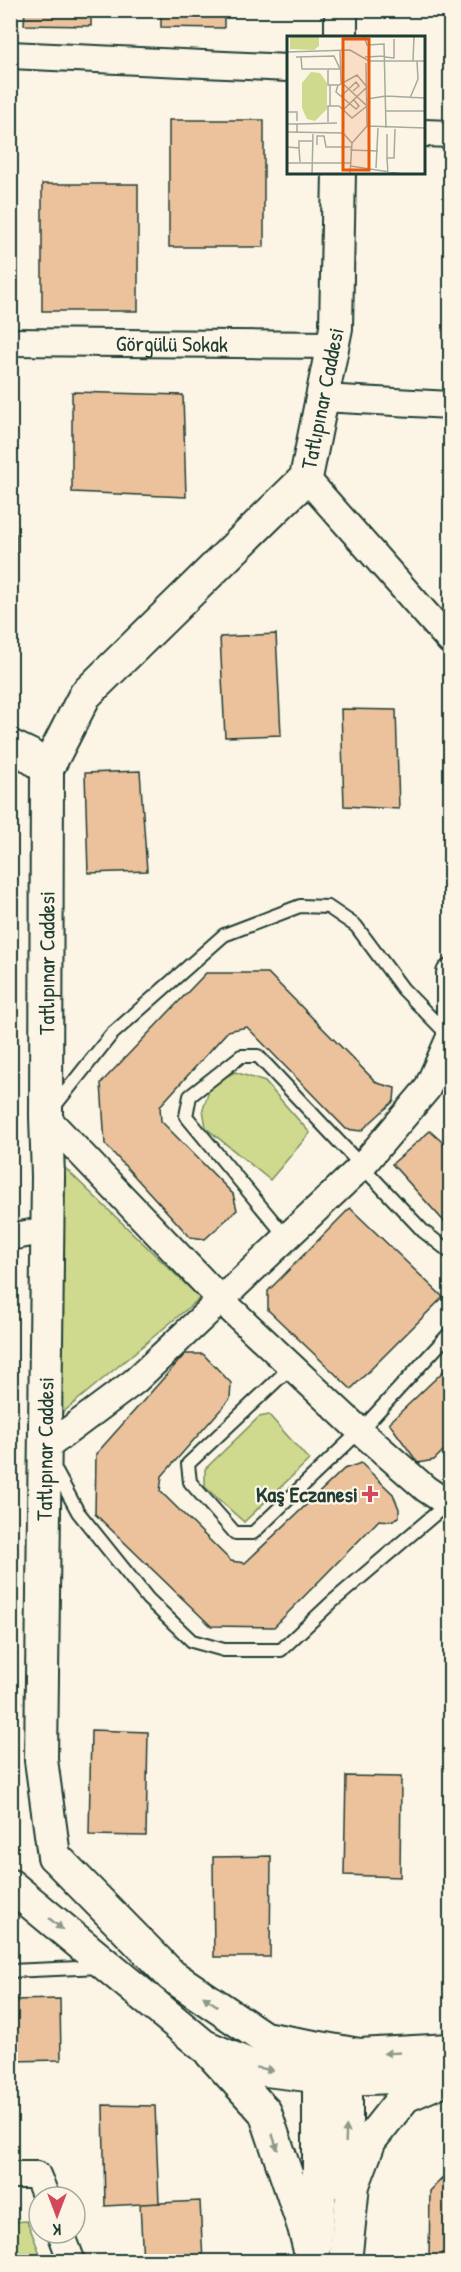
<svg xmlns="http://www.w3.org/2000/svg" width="461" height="2272" font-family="'Patrick Hand',sans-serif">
	<rect width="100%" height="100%" fill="#fcf5e5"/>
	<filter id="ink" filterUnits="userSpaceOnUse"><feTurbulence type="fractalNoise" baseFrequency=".0167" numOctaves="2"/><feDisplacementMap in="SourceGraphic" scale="12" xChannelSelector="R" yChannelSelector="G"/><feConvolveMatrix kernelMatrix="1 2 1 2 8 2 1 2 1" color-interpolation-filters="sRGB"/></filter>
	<g filter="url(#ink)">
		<!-- green -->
		<path fill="#cfda8e" stroke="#778c61" stroke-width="1.5" d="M235,1072L265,1082L310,1133L270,1180L206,1128L203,1109L211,1084Z
			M64,1167L200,1298L61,1414Z
			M269,1415L309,1460L244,1522L205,1487V1469L259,1417Z
			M27,2221L43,2261H11V2222Z"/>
		<!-- building -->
		<path fill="#ecc29c" stroke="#1f3d34" stroke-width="1.5" d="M25,10H91V26L24,25Z
			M161,10H224V28L161,27Z
			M10,113H15V245H10Z
			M169,120H264V247H169Z
			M42,184H138V311H42Z
			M72,392L183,395L186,497L72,492Z
			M10,534H16V626H10Z
			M276,634L281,735L225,737L220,637Z
			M341,709L396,710L399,809L344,806Z
			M140,771L147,871L88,873L85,773Z
			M206,973H268L377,1083L395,1088L394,1101L361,1131L346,1129L247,1027L228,1031L160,1106L161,1121L233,1194L237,1210L205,1239L190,1237L105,1144L101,1083Z
			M430,1131L450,1149V1228L392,1164Z
			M350,1208L443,1297L351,1389L268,1310V1291Z
			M10,1305H12V1335H10Z
			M185,1354H203L231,1383L230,1399L162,1476L160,1491L231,1561L245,1563L344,1469L361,1463L393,1494L399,1509V1517L391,1521L379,1520L274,1627L211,1626L95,1514L96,1454Z
			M450,1365V1444L434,1460L418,1463L389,1423Z
			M91,1730L148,1732L146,1836L89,1835Z
			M346,1776L401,1777L400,1877L344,1875Z
			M271,1856L270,1957H214L213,1857Z
			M60,1999L61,2060L10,2061V2000Z
			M103,2105L155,2106L159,2203L105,2206Z
			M450,2170V2262H429L430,2191Z
			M200,2201L203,2262H143L140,2204Z"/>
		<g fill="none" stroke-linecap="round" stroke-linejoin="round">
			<defs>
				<path id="service" d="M53,1108L111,1035L224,935L300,906L328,907L356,926L403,989L449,1036
					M287,1238L186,1116L190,1096L241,1056H258L423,1231L450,1252
					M292,1366L188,1464L190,1482L235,1533H253L360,1431L450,1333
					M53,1466L78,1512L148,1599L192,1641L224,1650H281L332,1602L448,1503
					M10,1971L101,1967"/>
				<g id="minor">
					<path d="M10,55L288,68"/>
					<path d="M424,133L450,134"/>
					<path id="s1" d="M10,342L333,345"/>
					<path d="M322,398L450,405"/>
					<path d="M306,478L450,641"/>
					<path d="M46,1117L221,1300L360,1431L426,1489L450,1505"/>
					<path d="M10,1237L47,1230"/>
					<path d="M44,1449L135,1381L361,1167L427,1089L450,1037V973"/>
					<path d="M10,2175H37L46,2197"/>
					<path d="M61,2233L72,2262"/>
				</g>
				<g id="tertiary">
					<path d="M341,38V10"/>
					<path d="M10,746L29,755L47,769"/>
					<path id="s2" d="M54,1856L41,1760L48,1177L46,1117L47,769L85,695L306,478L336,328L339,172"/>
					<path d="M54,1856L172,1976L264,2038L359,2055L450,2050"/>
					<path d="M11,1886L204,2046L258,2069L340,2079L450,2075"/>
					<path d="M211,2053L265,2112L304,2227L313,2262"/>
					<path d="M346,2185V2058"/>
					<path d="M315,2245L319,2203V2058"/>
					<path d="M345,2262L353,2185L370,2140L405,2096L442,2080"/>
				</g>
			</defs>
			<!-- service casing -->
			<use href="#service" stroke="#1f3d34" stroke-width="16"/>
			<!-- minor casing -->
			<use href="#minor" stroke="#1f3d34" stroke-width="30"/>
			<!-- tertiary casing -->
			<use href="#tertiary" stroke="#1f3d34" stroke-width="36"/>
			<!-- service -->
			<use href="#service" stroke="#fcf5e5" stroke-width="12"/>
			<!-- minor -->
			<use href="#minor" stroke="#fcf5e5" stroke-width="26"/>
			<!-- tertiary -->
			<use href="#tertiary" stroke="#fcf5e5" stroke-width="32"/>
		</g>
		<!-- one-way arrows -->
		<defs><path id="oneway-solid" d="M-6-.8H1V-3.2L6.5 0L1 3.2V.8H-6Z" transform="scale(1.5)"/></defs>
		<g fill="#8e998c">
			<use href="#oneway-solid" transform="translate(56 1924) rotate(40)"/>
			<use href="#oneway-solid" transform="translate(210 2001) rotate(-146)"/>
			<use href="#oneway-solid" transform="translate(392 2053) rotate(177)"/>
			<use href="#oneway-solid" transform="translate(265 2069) rotate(10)"/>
			<use href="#oneway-solid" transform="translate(346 2134) rotate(-88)"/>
			<use href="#oneway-solid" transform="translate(275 2142) rotate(71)"/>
		</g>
	</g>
	<!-- markers -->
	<path fill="#d1495b" stroke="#fcf5e5" stroke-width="2" d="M367 1485h6v6h6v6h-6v6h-6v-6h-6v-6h6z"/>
	<g text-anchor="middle" stroke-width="4.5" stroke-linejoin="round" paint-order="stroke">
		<!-- street labels -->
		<g font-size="22" fill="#1f3d34" stroke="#fcf5e5">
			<text dy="8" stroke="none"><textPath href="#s1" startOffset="162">Görgülü Sokak</textPath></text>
			<text dy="8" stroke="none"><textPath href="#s2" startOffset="1562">Tatlıpınar Caddesi</textPath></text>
			<text dy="8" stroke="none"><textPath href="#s2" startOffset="894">Tatlıpınar Caddesi</textPath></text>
			<text dy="8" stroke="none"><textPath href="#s2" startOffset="408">Tatlıpınar Caddesi</textPath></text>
		</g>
		<!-- poi labels -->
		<g font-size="22" font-weight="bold" fill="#1f3d34" stroke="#fcf5e5" text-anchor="end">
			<text x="358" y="1502">Kaş Eczanesi</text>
		</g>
	</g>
	<!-- overview -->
	<g transform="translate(287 36)">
		<rect width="138" height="138" fill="#fcf5e5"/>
		<path d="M3,0H32V10L27,14L3,13ZM24,36L33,37L40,47V73L28,85L20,83L15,72V47Z" fill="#cfda8e"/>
		<path fill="none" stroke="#a4ab9e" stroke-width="1.5" d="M77,0L80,9L97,8L99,92M0,16L63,14L82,25M9,21L47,20L53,33H41V49H52L70,39L80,51L56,74V111M14,21L15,33H40M78,21L98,20M98,21L107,22V3M82,25H138M126,25L127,0M43,49V70M51,49L49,56L69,73L72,70L66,63M54,60L69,46L72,50L66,55M123,62L131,43L130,25M80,63L99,60L138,62M99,75H138M0,76H10V85M41,86V70H52L65,82L80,70L54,46L53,15M0,88H10V97M10,88L50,87M80,90L138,92M0,96L56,97L65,107M100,98V122M30,109V100H37L39,111H64M0,111L12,112L13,126M12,112V105H25M63,114L91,115M0,127H63M63,130L116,138M89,132L91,92M25,138L26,98M63,138L65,107L80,90L79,27M101,138L100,122H107L108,93"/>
		<path fill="#e8590c" fill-opacity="0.15" stroke="#e8590c" stroke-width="3" d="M56,3H82V134H56Z"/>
		<rect width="138" height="138" fill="none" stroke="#1f3d34" stroke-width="3"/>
	</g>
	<!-- margin -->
	<rect width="461" height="2272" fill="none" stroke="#fcf5e5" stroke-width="36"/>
	<rect x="18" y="18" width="425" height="2236" fill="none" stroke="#1f3d34" stroke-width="2" filter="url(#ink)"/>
	<!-- north arrow -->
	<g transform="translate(57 2215) rotate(180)"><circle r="28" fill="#fcf5e5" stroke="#a4ab9e" stroke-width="1.5"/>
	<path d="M0-4.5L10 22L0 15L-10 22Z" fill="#d1495b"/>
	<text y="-9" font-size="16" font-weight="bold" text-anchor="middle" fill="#1f3d34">K</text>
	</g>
</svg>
